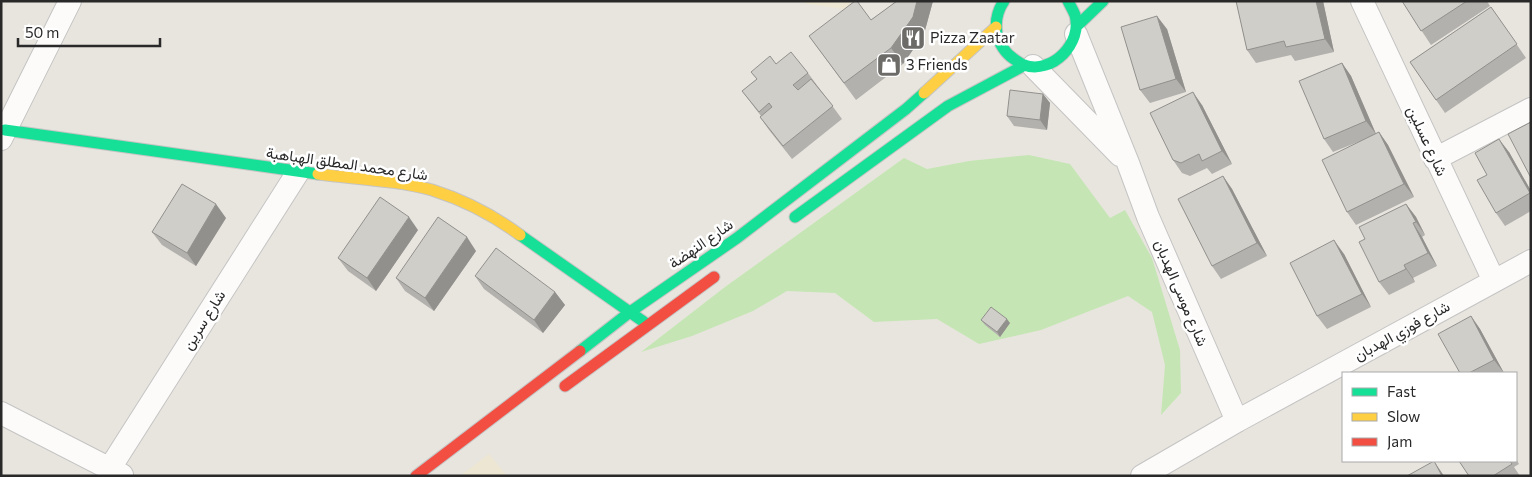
<svg xmlns="http://www.w3.org/2000/svg" width="1532" height="477" font-family="Commissioner,Vazirmatn,sans-serif">
	<rect width="100%" height="100%" fill="#e8e5de"/>
	<!-- education -->
	<path fill="#ece6d2" d="M799,1H851L849,10L808,4Z
		M489,454L507,476H460Z"/>
	<!-- green -->
	<path fill="#c5e6b4" d="M1029,155L1070,164L1110,218L1125,210L1152,258L1180,350L1181,393L1161,415L1165,365L1152,312L1128,296L1041,330L979,344L937,319L874,322L835,293L787,291L753,311L692,336L641,352L725,287L904,158L927,169L969,161Z"/>
	<g fill="none" stroke-linecap="round" stroke-linejoin="round">
		<defs>
			<path id="street" d="M1362,1L1494,281
				M1076,34L1128,163L1148,217L1237,421
				M1033,66L1120,155
				M1,139L70,1
				M1435,159L1531,109
				M1,413L122,475
				M110,468L298,172
				M1142,476L1237,421L1531,261"/>
			<path id="fast" d="M1004,1C997,11 995,22 997,34C999,44 1006,54 1014,59C1017,61 1021,64 1024,65C1052,75 1083,43 1075,15C1073,10 1070,5 1068,1
				M1077,26L1103,1
				M5,130L318,174
				M795,217L948,106L1025,65
				M520,235L644,322
				M580,351L630,312L737,238L906,109L924,93"/>
			<path id="slow" d="M924,93L996,27
				M318,174C355,179 395,180 432,190C464,200 493,215 520,235"/>
			<path id="jam" d="M565,386L714,277
				M416,476L580,351"/>
		</defs>
		<!-- street casing -->
		<use href="#street" stroke="#c5c4c4" stroke-width="24"/>
		<!-- fast casing -->
		<use href="#fast" stroke="#c5c4c4" stroke-width="13"/>
		<!-- slow casing -->
		<use href="#slow" stroke="#c5c4c4" stroke-width="13"/>
		<!-- jam casing -->
		<use href="#jam" stroke="#c5c4c4" stroke-width="13"/>
		<!-- street -->
		<use href="#street" stroke="#fcfbfa" stroke-width="22"/>
		<!-- fast -->
		<use href="#fast" stroke="#16e098" stroke-width="11"/>
		<!-- slow -->
		<use href="#slow" stroke="#ffcf43" stroke-width="11"/>
		<!-- jam -->
		<use href="#jam" stroke="#f24e42" stroke-width="11"/>
	</g>
	<!-- wall -->
	<path fill="#b3b1ad" d="M897,1H933L924,34L903,64L856,100L809,36L871,20Z
		M1236,1H1323L1334,52L1295,61L1291,55L1256,63L1247,50Z
		M1402,1H1487L1490,6L1431,45Z
		M1491,7L1526,58L1445,113L1410,62Z
		M1167,29L1186,92L1150,103L1140,90Z
		M1342,63L1351,76L1376,134L1379,132L1388,145L1414,197L1356,225L1347,212L1368,138L1333,152L1324,139Z
		M776,64L808,73L842,119L792,159L769,130L760,117L761,116L742,91L757,79L751,72Z
		M1043,94L1050,103L1047,130L1014,126L1007,116Z
		M1202,105L1232,164L1212,174L1207,168L1190,176L1182,173L1173,160Z
		M1509,152L1531,191V211L1505,226L1496,213L1487,175Z
		M1223,176L1232,189L1267,256L1221,279L1212,266Z
		M1406,204L1416,217L1425,235L1422,237L1437,266L1413,278L1415,282L1389,295L1379,282Z
		M226,218L196,266L162,245L152,232Z
		M418,230L376,291L348,271L338,258Z
		M476,251L434,311L405,291L396,278Z
		M1344,254L1371,307L1327,329L1317,316Z
		M475,276L555,292L565,305L543,333L484,289Z
		M1471,316L1480,329L1504,373H1460Z
		M981,320L1010,323L1000,337L985,325Z
		M1516,459L1519,464L1514,467L1520,476H1469L1459,461H1516Z"/>
	<!-- shaded-wall -->
	<path fill="#92908d" d="M917,1H933L924,34L903,64L891,48Z
		M1316,1H1323L1334,52L1325,39Z
		M1157,16L1167,29L1186,92L1176,79Z
		M1342,63L1351,76L1376,134L1366,121Z
		M1193,92L1202,105L1232,164L1222,151Z
		M1043,94L1050,103L1047,130L1040,120Z
		M1379,132L1388,145L1414,197L1404,184Z
		M1499,139L1509,152L1531,191V194Z
		M1223,176L1232,189L1267,256L1257,243Z
		M216,204L226,218L196,266L187,253Z
		M1406,204L1416,217L1425,235L1416,222Z
		M409,217L418,230L376,291L367,278Z
		M1413,223L1422,237L1437,266L1428,253Z
		M467,237L476,251L434,311L425,298Z
		M1334,240L1344,254L1371,307L1362,294Z
		M1404,265L1413,278L1415,282L1406,269Z
		M555,292L565,305L543,333L534,320Z
		M1471,316L1480,329L1504,373L1494,360Z
		M1007,319L1010,323L1000,337L997,332Z
		M1434,461L1444,476H1442Z"/>
	<!-- building -->
	<path fill="#d0cec9" stroke="#92908d" d="M855,1H857L871,20L897,1H917L913,17L891,48L844,83L809,36Z
		M1236,1H1316L1325,39L1286,47L1284,41L1247,50Z
		M1402,1H1467L1421,31Z
		M1491,7L1517,44L1436,100L1410,62Z
		M1157,16L1176,79L1140,90L1121,27Z
		M791,52L808,73L793,85L798,90L811,79L833,106L783,146L760,117L772,107L769,103L759,112L742,91L757,79L751,72L770,56L776,64Z
		M1342,63L1366,121L1324,139L1299,81Z
		M1010,90L1043,94L1040,120L1007,116Z
		M1193,92L1222,151L1202,161L1199,154L1181,163L1173,160L1150,113Z
		M1531,122V178L1508,134Z
		M1379,132L1404,184L1347,212L1322,160Z
		M1499,139L1530,193L1496,213L1477,180L1487,175L1475,153Z
		M1223,176L1257,243L1212,266L1178,199Z
		M182,184L216,204L187,253L152,232Z
		M380,197L409,217L367,278L338,258Z
		M1406,204L1416,222L1413,223L1428,253L1404,265L1406,269L1379,282L1359,242L1365,239L1359,227Z
		M438,217L467,237L425,298L396,278Z
		M1334,240L1362,294L1317,316L1290,263Z
		M496,248L555,292L534,320L475,276Z
		M991,307L1007,319L997,332L981,320Z
		M1471,316L1494,360L1469,373H1460L1438,334Z
		M1434,461L1442,476H1407Z
		M1459,461H1510L1512,464L1493,476H1469Z"/>
	<!-- icons -->
	<defs>
		<symbol id="restaurant-square" viewBox="-11 -11 22 22"><rect x="-9" y="-9" width="18" height="18" rx="4" fill="#6c6b68" stroke="#fff"/><path d="M-5-6h1v4h1v-4h1v4h1v-4h1v5L-1.5 .5V6h-2V.5L-5-1ZM5-6V6H3V1.5H1.5Q1.5-4 5-6Z" fill="#fff"/></symbol>
		<symbol id="shop-square" viewBox="-11 -11 22 22"><rect x="-9" y="-9" width="18" height="18" rx="4" fill="#6c6b68" stroke="#fff"/><path d="M-5-2.5h2.3a2.7 3.5 0 0 1 5.4 0H5L5.5 6h-11ZM-1.5-2.5h3a1.5 2.3 0 0 0-3 0Z" fill="#fff"/></symbol>
	</defs>
	<g fill-rule="evenodd">
		<use href="#restaurant-square" x="899" y="24" width="28" height="28"/>
		<use href="#shop-square" x="875" y="51" width="28" height="28"/>
	</g>
	<g text-anchor="middle" stroke-width="5" stroke-linejoin="round" paint-order="stroke">
		<!-- poi labels -->
		<g font-size="15" fill="#292929" stroke="#fff" text-anchor="start">
			<text x="930" y="43">Pizza Zaatar</text>
			<text x="906" y="70">3 Friends</text>
		</g>
		<!-- street labels -->
		<g font-size="15" fill="#292929" stroke="#fff">
			<text transform="translate(1427 141) rotate(65)" y="5">شارع عسلين</text>
			<text transform="translate(347 164) rotate(8)" y="5">شارع محمد المطلق الهباهبة</text>
			<text transform="translate(701 244) rotate(-35)" y="5">شارع النهضة</text>
			<text transform="translate(1181 293) rotate(67)" y="5">شارع موسى الهدبان</text>
			<text transform="translate(204 320) rotate(-58)" y="5">شارع سرين</text>
			<text transform="translate(1402 331) rotate(-29)" y="5">شارع فوزي الهدبان</text>
		</g>
	</g>
	<!-- border -->
	<rect width="1532" height="477" fill="none" stroke="#292929" stroke-width="5"/>
	<!-- legend -->
	<rect x="1342" y="372" width="175" height="90" fill="#ffffff" stroke="#a9a9a9"/>
	<rect x="1352" y="388" width="25" height="8" fill="#16e098" stroke="#a9a9a9"/>
	<text x="1387" y="397" font-size="15" fill="#292929">Fast</text>
	<rect x="1352" y="413" width="25" height="8" fill="#ffcf43" stroke="#a9a9a9"/>
	<text x="1387" y="422" font-size="15" fill="#292929">Slow</text>
	<rect x="1352" y="438" width="25" height="8" fill="#f24e42" stroke="#a9a9a9"/>
	<text x="1387" y="447" font-size="15" fill="#292929">Jam</text>
	<!-- scale -->
	<path d="M18 38v8h142v-8" fill="none" stroke="#292929" stroke-width="2.5"/>
	<text x="25" y="38" font-size="15" fill="#292929" stroke="#ffffff" stroke-width="4" paint-order="stroke">50 m</text>
</svg>
